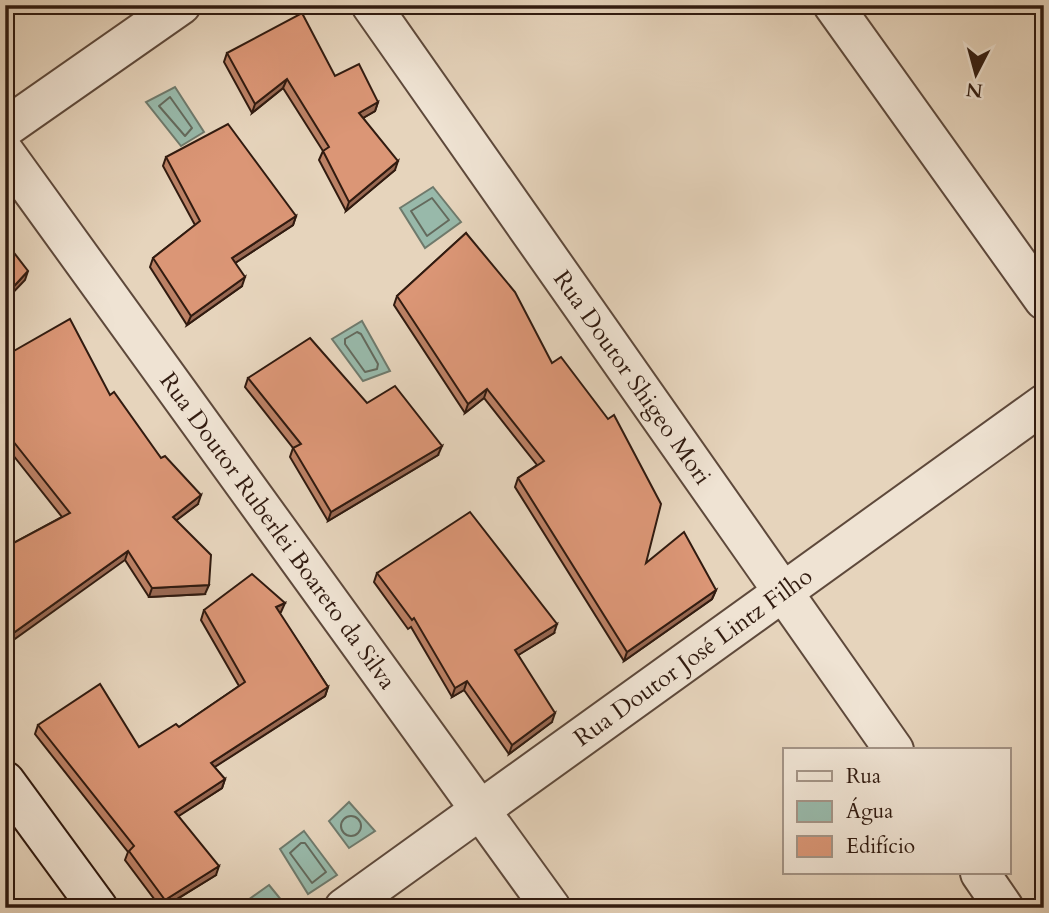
<svg xmlns="http://www.w3.org/2000/svg" width="1049" height="913" font-family="Cardo,serif">
	<rect width="100%" height="100%" fill="#e6d4bc"/>
	<filter id="stains"><feTurbulence type="fractalNoise" baseFrequency=".00286" numOctaves="4"/><feColorMatrix values="0 0 0 0 .2 0 0 0 0 .09 0 0 0 0 .02 0 0 0 .5 -.17"/></filter>
	<radialGradient id="worn" r=".72"><stop offset=".6" stop-color="#630" stop-opacity="0"/><stop offset="1" stop-color="#630" stop-opacity=".3"/></radialGradient>
	<!-- water -->
	<path fill="#98b9aa" stroke="#6f7a6c" stroke-width="2" d="M175,87L204,132L181,146L146,102Z
		M433,187L461,222L425,248L400,208Z
		M362,321L390,371L363,381L332,339Z
		M349,802L375,831L349,848L329,821Z
		M304,831L337,875L308,894L280,849Z
		M269,885L287,907L237,908Z"/>
	<g fill="none" stroke-linecap="round" stroke-linejoin="round">
		<!-- shore -->
		<path stroke="#646a5d" stroke-width="2" d="M170,97L192,128L185,136L159,106Z
			M432,198L449,220L427,236L411,211Z
			M357,332L361,334L378,364L377,369L365,372L345,344V339Z
			M341 826a10 10 0 1 1 20 0a10 10 0 1 1-20 0Z
			M301,843H305L326,872L312,883L290,853Z"/>
		<defs>
			<g id="street">
				<path id="s1" d="M371,5L894,750"/>
				<path d="M833,5L1044,300"/>
				<path d="M5,128L181,5"/>
				<path id="s2" d="M5,153L551,908"/>
				<path d="M980,873L1004,908"/>
				<path id="s3" d="M344,908L1044,404"/>
			</g>
			<path id="secondary" d="M5,781L98,908"/>
		</defs>
		<!-- street casing -->
		<use href="#street" stroke="#5e493b" stroke-width="42"/>
		<!-- secondary casing -->
		<use href="#secondary" stroke="#311b10" stroke-width="42"/>
		<!-- street -->
		<use href="#street" stroke="#efe3d3" stroke-width="38"/>
		<!-- secondary -->
		<use href="#secondary" stroke="#efe3d3" stroke-width="38"/>
	</g>
	<!-- wall -->
	<path fill="#bc8165" stroke="#311b10" stroke-width="2" d="M227,53L335,76L378,102L375,111L363,118L395,170L346,211L319,160L323,151L283,88L252,113L224,62Z
		M166,157L296,216L293,225L235,263L242,286L187,325L150,267L153,258L195,225L163,166Z
		M466,233L646,563L716,590L712,599L624,661L515,487L518,478L537,465L484,398L465,413L394,305L397,296Z
		M5,356L110,395L198,504L176,520L205,594L149,597L125,560L10,545L62,517L5,445Z
		M248,378L367,403L438,455L328,521L290,457L293,448L245,387Z
		M377,573L554,633L518,655L552,722L509,754L464,690L452,697L411,627L408,629L374,582Z
		M204,610L281,612L279,613L328,687L325,696L214,767L225,779L222,788L178,816L216,875L163,908H161L125,860L128,852L35,734L38,725L139,747L179,727L239,686L201,620Z"/>
	<!-- shaded-wall -->
	<path fill="#996953" stroke="#311b10" stroke-width="2" d="M287,79L283,88L252,113L255,104Z
		M378,102L375,111L356,122L359,113Z
		M398,161L395,170L346,211L349,202Z
		M296,216L293,225L229,267L232,258Z
		M28,271L25,280L5,301V296Z
		M245,277L242,286L187,325L191,316Z
		M487,389L484,398L465,413L468,404Z
		M442,446L438,455L328,521L331,512Z
		M201,495L198,504L169,526L173,517Z
		M128,551L125,560L5,646V639Z
		M209,585L205,594L149,597L152,588Z
		M716,590L712,599L624,661L627,652Z
		M285,603L281,612L272,616L276,607Z
		M557,624L554,633L512,659L515,650Z
		M467,681L464,690L452,697L455,688Z
		M328,687L325,696L207,772L211,763Z
		M555,713L552,722L509,754L512,745Z
		M225,779L222,788L171,821L175,812Z
		M219,866L216,875L162,908L165,900Z"/>
	<!-- building -->
	<path fill="#db9676" stroke="#311b10" stroke-width="2" d="M302,13L335,76L359,64L378,102L359,113L398,161L349,202L323,151L329,147L287,79L255,104L227,53Z
		M228,124L296,216L232,258L245,277L191,316L153,258L200,221L166,157Z
		M466,233L515,292L552,363L561,357L608,419L614,415L661,504L646,563L684,532L716,590L627,652L518,478L544,461L487,389L468,404L397,296Z
		M5,241L28,271L5,296Z
		M70,319L110,395L114,392L161,458L165,456L201,495L173,517L211,555L209,585L152,588L128,551L5,639V538L10,545L70,513L5,431V356Z
		M310,338L367,403L395,386L442,446L331,512L293,448L301,444L248,378Z
		M470,512L557,624L515,650L555,713L512,745L467,681L455,688L414,618L412,620L377,573Z
		M252,574L285,603L276,607L328,687L211,763L225,779L175,812L219,866L165,900L129,851L134,846L38,725L100,684L139,747L176,724L179,727L245,682L204,610Z"/>
	<g text-anchor="middle" stroke-width="5" stroke-linejoin="round" paint-order="stroke">
		<!-- street labels -->
		<g font-size="24" fill="#311b10" stroke="#efe3d3">
			<text dy="8" stroke="none"><textPath href="#s1" startOffset="455">Rua Doutor Shigeo Mori</textPath></text>
			<text dy="8" stroke="none"><textPath href="#s2" startOffset="466">Rua Doutor Ruberlei Boareto da Silva</textPath></text>
			<text dy="8" stroke="none"><textPath href="#s3" startOffset="430">Rua Doutor José Lintz Filho</textPath></text>
		</g>
	</g>
	<!-- margin -->
	<rect width="1049" height="913" fill="none" stroke="#e6d4bc" stroke-width="28"/>
	<rect x="7" y="7" width="1035" height="899" fill="none" stroke="#311b10" stroke-width="3.5"/>
	<rect x="14" y="14" width="1021" height="885" fill="none" stroke="#311b10" stroke-width="2"/>
	<!-- legend -->
	<rect x="783" y="748" width="228" height="126" fill="#efe3d3" stroke="#a39385" stroke-width="2"/>
	<rect x="797" y="771" width="35" height="10" fill="#efe3d3" stroke="#a39385" stroke-width="2"/>
	<text x="846" y="783" font-size="21" fill="#311b10">Rua</text>
	<rect x="797" y="801" width="35" height="21" fill="#98b9aa" stroke="#a39385" stroke-width="2"/>
	<text x="846" y="818" font-size="21" fill="#311b10">Água</text>
	<rect x="797" y="836" width="35" height="21" fill="#db9676" stroke="#a39385" stroke-width="2"/>
	<text x="846" y="853" font-size="21" fill="#311b10">Edifício</text>
	<!-- north arrow -->
	<g transform="translate(976 74) rotate(186)" stroke="#efe3d3" stroke-width="5" paint-order="stroke">
	<path d="M0-5L12 26L0 18L-12 26Z" fill="#311b10"/>
	<text y="-10" font-size="19" font-weight="bold" text-anchor="middle" fill="#311b10">N</text>
	</g>
	<rect width="100%" height="100%" filter="url(#stains)"/>
	<rect width="100%" height="100%" fill="url(#worn)"/>
</svg>
